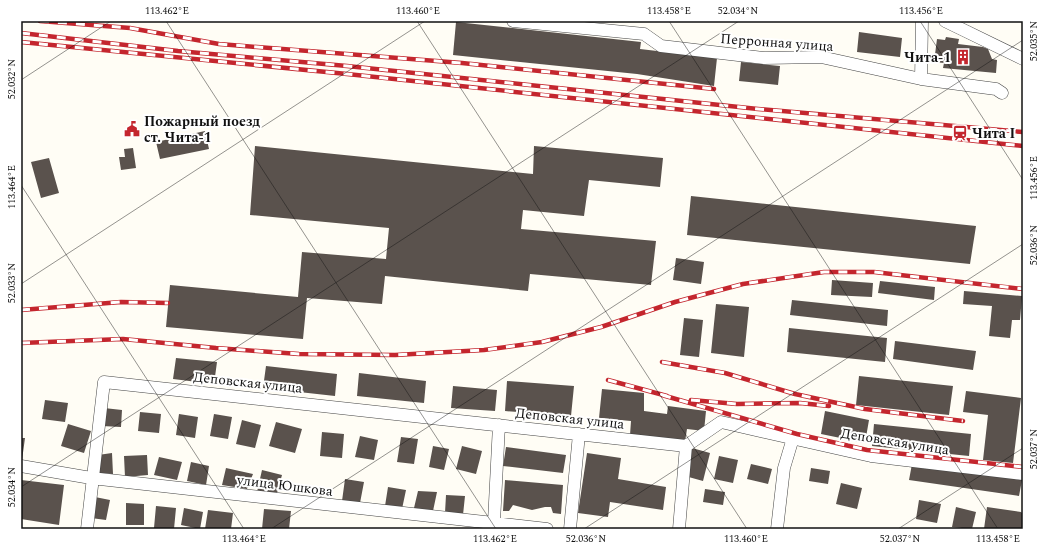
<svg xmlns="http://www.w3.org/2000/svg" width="1044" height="550" font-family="Spectral,serif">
	<rect width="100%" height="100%" fill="#fffdf5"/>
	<!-- building -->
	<path fill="#5a524d" d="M456,22L641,42L640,49L717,58L714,86L637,74L453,55Z
		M859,32L902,38L900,57L857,52Z
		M946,37L959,39L958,44L983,47L988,49L992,59L997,60L996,73L943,68L944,63L934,62L937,39L945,40Z
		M741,62L780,66L778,85L739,81Z
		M205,131L209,149L160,159L156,142Z
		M255,146L533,174L534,146L663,158L660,187L589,180L584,216L523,210L521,229L656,241L651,285L530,274L528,291L385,276L382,304L307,298L303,339L166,327L170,285L298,297L302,252L386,259L389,228L250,215Z
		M133,148L136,168L121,170L119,157H125L124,149Z
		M49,158L59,193L41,198L31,162Z
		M691,196L976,226L970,264L687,235Z
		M676,258L704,262L701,284L673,280Z
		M832,280L873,283L872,297L831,295Z
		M880,281L935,287L934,300L878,293Z
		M964,291L1022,296L1020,320H1012L1010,338L989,336L992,306L963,304Z
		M792,300L888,310L887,326L790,315Z
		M716,304L749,307L744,357L711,353Z
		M684,318L703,320L699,357L680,355Z
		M789,328L887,338L885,362L787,352Z
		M895,341L976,351L973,370L893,359Z
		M176,358L217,362L214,384L173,379Z
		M266,366L337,374L335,396L263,388Z
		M359,373L426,381L424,403L357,396Z
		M859,376L953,386L949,415L856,405Z
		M507,381L574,386L571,416L505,411Z
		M453,386L497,390L495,411L451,408Z
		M602,389L644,393V411L667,414L668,406L706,411L704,431L687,429L685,442L630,435L631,421L599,418Z
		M966,391L1021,398L1013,463L983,460L988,415L963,412Z
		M45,400L68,403L65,422L42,419Z
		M104,408L122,410L121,427L102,426Z
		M825,411L869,420L865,443L821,434Z
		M140,412L161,414L159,433L138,431Z
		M179,414L198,417L195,438L176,435Z
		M214,414L232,417L228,439L210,436Z
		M242,420L261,425L255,448L236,444Z
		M276,422L302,429L295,453L269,446Z
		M68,424L91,431L84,453L61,446Z
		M874,424L971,434L969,456L872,446Z
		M322,432L344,434L342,458L320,456Z
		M360,436L378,440L374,460L355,457Z
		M401,437L418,439L414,464L397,462Z
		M21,438H25L22,460H21Z
		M433,446L449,449L444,470L429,467Z
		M462,446L482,451L476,474L456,469Z
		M506,447L566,455L563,473L503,466Z
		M692,448L710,453L703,481L685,476Z
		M112,453L113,474L97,473L98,455Z
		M587,453L621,458L618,479L666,487L663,510L610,502L608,517L578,513Z
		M147,455L148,475L125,477L124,456Z
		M719,456L738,460L733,483L714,479Z
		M159,457L182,462L177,480L154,475Z
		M191,462L209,466L206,485L187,481Z
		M751,464L772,469L768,484L747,479Z
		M912,464L1022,480L1019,496L909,480Z
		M226,468L253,474L247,489L222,485Z
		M811,468L830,471L828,484L809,481Z
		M262,470L282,475L277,493L257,492Z
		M345,479L364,482L360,503L342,501Z
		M21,480L64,485L59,525L21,519Z
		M505,480L563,485L561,514L553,513L551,507H545L532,510L513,505L509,511H503Z
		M841,483L862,488L857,509L836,504Z
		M388,487L406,490L402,509L385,506Z
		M705,489L725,492L723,505L703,502Z
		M418,491L437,492L433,511L414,508Z
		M446,495L465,496L463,515L445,513Z
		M95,497L110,500L106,520L91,518Z
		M919,500L941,504L937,523L916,519Z
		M126,503L144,504V525H126Z
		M156,506L176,508L174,529L154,528Z
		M956,507L976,512L972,529L952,527Z
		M987,507L1021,512L1023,514V529H984Z
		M184,508L203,512L200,529L181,525Z
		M264,509L291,511L289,529H262Z
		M208,510L233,513L231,529H205Z"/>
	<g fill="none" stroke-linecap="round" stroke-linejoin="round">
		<defs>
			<path id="minor" d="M513,21L644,34L661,46L764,58L821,57L921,79L922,21
				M945,21L1023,59
				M921,79L996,89L1002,93
				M21,466L91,478L547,529
				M494,522L499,425
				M87,529L104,382L686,446L721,422L871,456L1023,474
				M570,529L579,434
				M679,529L686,446
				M777,529L784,468L793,438"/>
		</defs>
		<!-- minor casing -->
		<use href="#minor" stroke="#444" stroke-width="13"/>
		<!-- minor -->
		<use href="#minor" stroke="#fff" stroke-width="12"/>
		<defs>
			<path id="rail" d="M40,21L130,28L219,44L462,63L714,89
				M21,33L178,51L347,66L758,109L1023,132
				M21,42L347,74L1023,146
				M21,310L121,302L168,303
				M21,343L123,339L216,348L299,354L395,355L484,350L542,342L601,327L675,302L743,284L824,272H874L1023,289
				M662,362L725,373L795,394L865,409L963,421
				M608,380L667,396
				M662,395L797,434L867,450L1023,467
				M691,400L737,404L800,403L829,406"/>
		</defs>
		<!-- rail casing -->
		<use href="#rail" stroke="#c4262e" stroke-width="4.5"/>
		<!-- rail -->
		<use href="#rail" stroke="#fff" stroke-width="3" stroke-dasharray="9" stroke-linecap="butt"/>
	</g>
	<!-- ticks -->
	<path fill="none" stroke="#111" stroke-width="1" stroke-opacity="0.45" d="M166,21L496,529M417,21L747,529M669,21L998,529M920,21L1023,180M21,80L111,21M21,185L244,529M21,284L425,21M21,487L739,21M271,529L1023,40M584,529L1023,244M898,529L1023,448"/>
	<!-- icons -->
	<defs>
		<symbol id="building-bare" viewBox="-9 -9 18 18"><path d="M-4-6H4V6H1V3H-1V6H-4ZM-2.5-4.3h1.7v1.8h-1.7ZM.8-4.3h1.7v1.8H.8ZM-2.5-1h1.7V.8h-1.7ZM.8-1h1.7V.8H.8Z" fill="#c4262e" stroke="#fff" stroke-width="2.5" paint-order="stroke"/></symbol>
		<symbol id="civic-bare" viewBox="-9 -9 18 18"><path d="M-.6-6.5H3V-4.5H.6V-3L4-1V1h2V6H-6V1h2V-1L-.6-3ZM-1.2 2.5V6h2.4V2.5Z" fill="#c4262e" stroke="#fff" stroke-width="2.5" paint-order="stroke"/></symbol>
		<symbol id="station-bare" viewBox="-9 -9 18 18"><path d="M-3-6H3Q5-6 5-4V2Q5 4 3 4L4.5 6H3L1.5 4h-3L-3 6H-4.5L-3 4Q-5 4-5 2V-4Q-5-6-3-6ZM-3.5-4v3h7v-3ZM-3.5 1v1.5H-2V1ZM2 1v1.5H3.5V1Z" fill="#c4262e" stroke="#fff" stroke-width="2.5" paint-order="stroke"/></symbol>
	</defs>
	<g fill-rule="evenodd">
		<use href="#building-bare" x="952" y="46" width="22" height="22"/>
		<use href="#civic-bare" x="121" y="118" width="22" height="22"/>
		<use href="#station-bare" x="949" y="122" width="22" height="22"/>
	</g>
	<g text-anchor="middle" stroke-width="4" stroke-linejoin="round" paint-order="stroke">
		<!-- street labels -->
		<g font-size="14" fill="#111" stroke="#fff">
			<text transform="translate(777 42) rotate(4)" y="5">Перронная улица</text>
			<text transform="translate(248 382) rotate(6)" y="5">Деповская улица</text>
			<text transform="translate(570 418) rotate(6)" y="5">Деповская улица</text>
			<text transform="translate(895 441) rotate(9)" y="5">Деповская улица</text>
			<text transform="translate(285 485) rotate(7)" y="5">улица Юшкова</text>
		</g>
		<!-- poi labels -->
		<g font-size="14" font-weight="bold" fill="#111" stroke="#fff" text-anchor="start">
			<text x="951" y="62" text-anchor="end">Чита-1</text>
			<text x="144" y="126">Пожарный поезд<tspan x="144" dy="16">ст. Чита-1</tspan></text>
			<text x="972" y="138">Чита I</text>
		</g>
	</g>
	<!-- border -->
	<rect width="1044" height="550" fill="none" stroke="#ffffff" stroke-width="44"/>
	<rect x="22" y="22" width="1000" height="506" fill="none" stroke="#111" stroke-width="1.5"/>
	<g font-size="10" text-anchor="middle" fill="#111">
		<text x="167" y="14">113.462°E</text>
		<text x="418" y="14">113.460°E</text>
		<text x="669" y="14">113.458°E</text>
		<text x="738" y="14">52.034°N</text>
		<text x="921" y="14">113.456°E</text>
		<text transform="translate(1033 41) rotate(-90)" y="4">52.035°N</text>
		<text transform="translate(11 79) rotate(-90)" y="4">52.032°N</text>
		<text transform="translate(1033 178) rotate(-90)" y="4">113.456°E</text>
		<text transform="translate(11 187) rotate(-90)" y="4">113.464°E</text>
		<text transform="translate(1033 245) rotate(-90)" y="4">52.036°N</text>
		<text transform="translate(11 283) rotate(-90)" y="4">52.033°N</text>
		<text transform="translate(1033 449) rotate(-90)" y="4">52.037°N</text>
		<text transform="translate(11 487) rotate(-90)" y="4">52.034°N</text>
		<text x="244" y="542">113.464°E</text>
		<text x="495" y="542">113.462°E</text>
		<text x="586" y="542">52.036°N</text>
		<text x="746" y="542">113.460°E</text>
		<text x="900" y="542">52.037°N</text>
		<text x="998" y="542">113.458°E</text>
	</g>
</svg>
